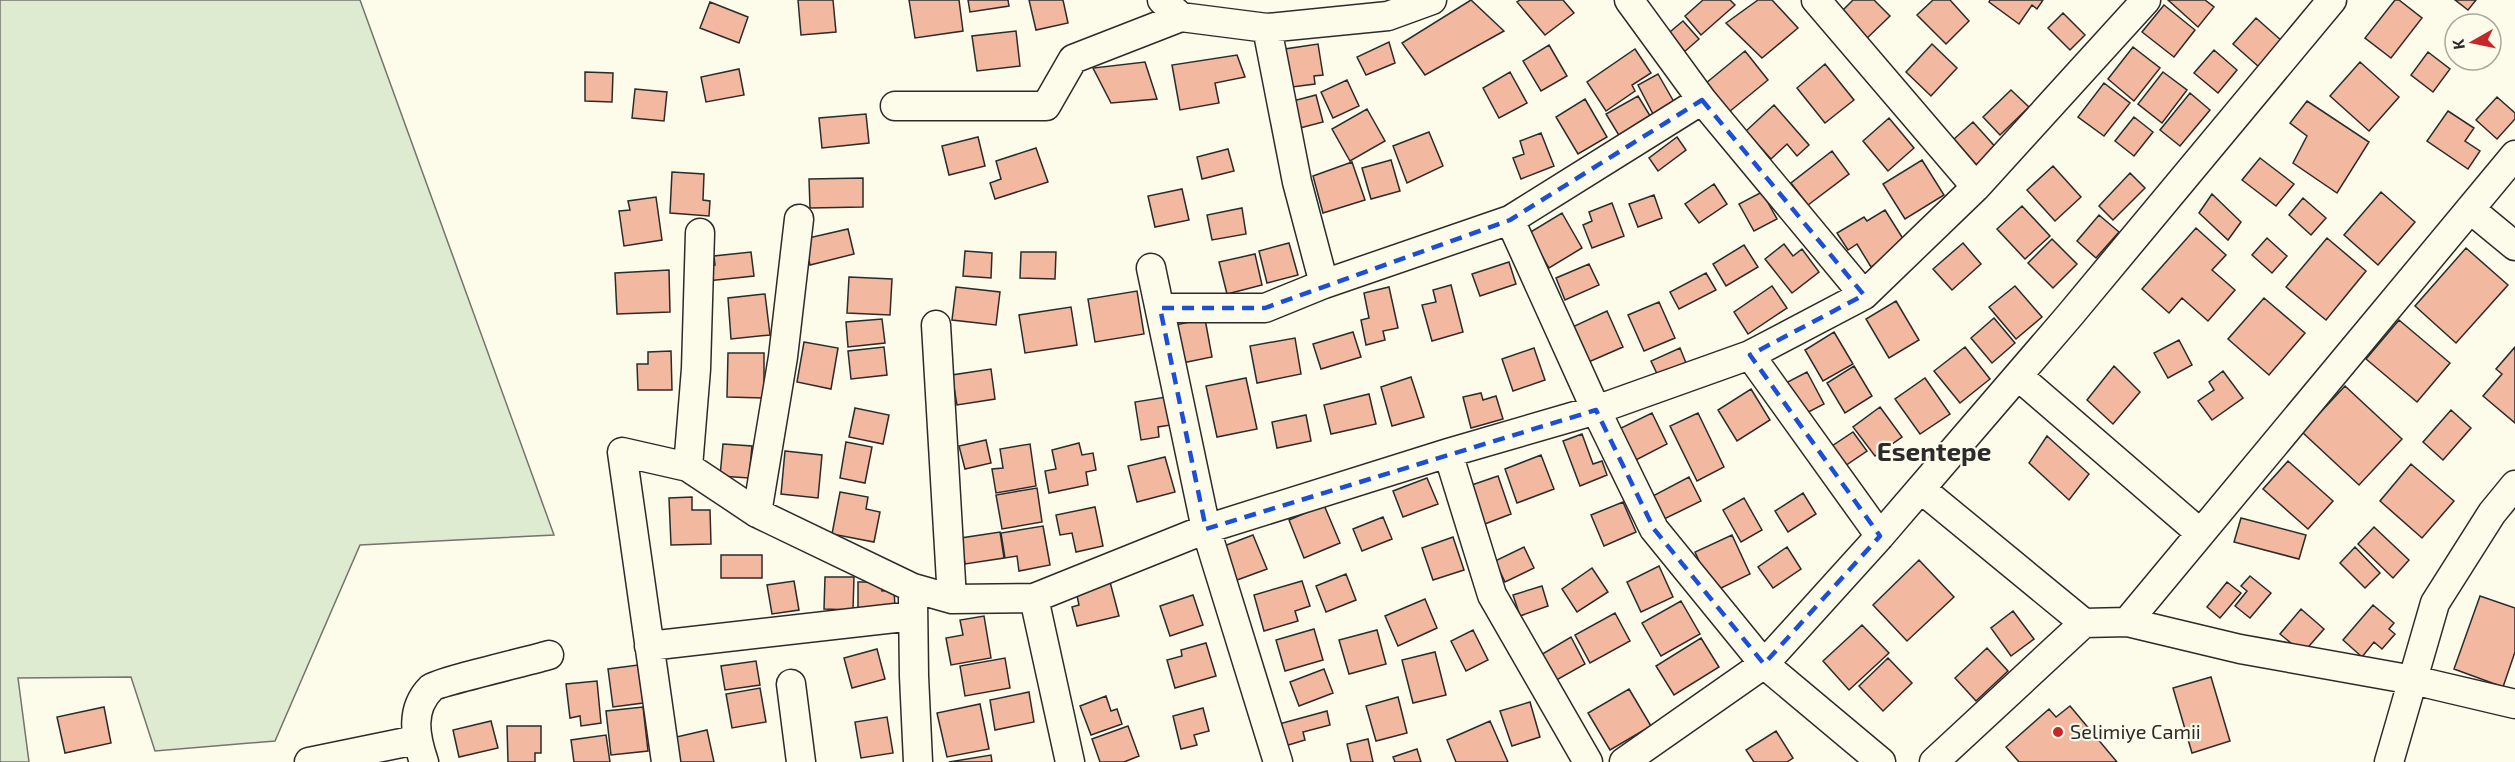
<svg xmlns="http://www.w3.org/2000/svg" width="2515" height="762" font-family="'Exo 2',sans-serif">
	<rect width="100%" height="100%" fill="#fdfbea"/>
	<!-- green -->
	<path fill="#deebd1" stroke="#74746e" stroke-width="1.5" d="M0,0H360L554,535L360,545L275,741L155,751L131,677L18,678L29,762H0Z"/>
	<!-- building -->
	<path fill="#f2b8a0" stroke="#2b2b2b" stroke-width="1.5" d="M798,0H833L836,32L801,35Z
		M909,0H959L963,31L915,38Z
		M968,0H1008L1009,6L970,12Z
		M1029,0H1063L1068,23L1036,30Z
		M1471,0L1504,31L1425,75L1402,43Z
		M1520,0H1563L1574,13L1545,35L1517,2Z
		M1703,0H1730L1735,5L1701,35L1685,16Z
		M1758,0H1772L1798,28L1762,58L1726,23Z
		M1853,0H1874L1890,16L1863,42L1838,15Z
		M1933,0H1950L1969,21L1946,44L1917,15Z
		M1990,0H2043L2037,9L2032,5L2019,24L1989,2Z
		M2168,0H2205L2214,7L2198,27Z
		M2395,0H2399L2422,18L2391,58L2365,38Z
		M2455,0H2476L2468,10Z
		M710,2L748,17L739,43L700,28Z
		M2164,5L2195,30L2174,57L2142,32Z
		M2063,13L2085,35L2070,50L2048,28Z
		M2256,18L2282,41L2259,67L2233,44Z
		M1683,21L1699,39L1675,60L1659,41Z
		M1016,31L1020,66L977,71L972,36Z
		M1389,42L1395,63L1366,75L1357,57Z
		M1318,44L1323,75L1314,76L1315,84L1292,87L1285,49Z
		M1932,44L1957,68L1931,96L1906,72Z
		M1549,45L1567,76L1541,91L1523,61Z
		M2133,47L2160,68L2134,101L2108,79Z
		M1635,49L1651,73L1632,85L1635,91L1606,111L1587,82Z
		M2214,50L2237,70L2218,93L2194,73Z
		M1745,51L1768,80L1729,112L1706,83Z
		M2428,52L2450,69L2433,92L2411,75Z
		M1237,55L1245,77L1215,83L1219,103L1180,110L1172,65Z
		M1145,62L1157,99L1111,103L1093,68Z
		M2360,62L2399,97L2369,131L2330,96Z
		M1825,64L1854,100L1825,123L1797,88Z
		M739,69L744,95L706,102L701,77Z
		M585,72L613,73L612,102L585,101Z
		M1510,72L1527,103L1499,118L1483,88Z
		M2163,72L2187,90L2162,123L2138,104Z
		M1658,74L1674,102L1653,114L1638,85Z
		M1347,80L1359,106L1333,118L1321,92Z
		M2104,83L2130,103L2104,136L2078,117Z
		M635,89L667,92L664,121L632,118Z
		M2011,90L2029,107L2000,135L1983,117Z
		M2190,93L2210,110L2180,146L2160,130Z
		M1316,95L1323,122L1296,129L1289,102Z
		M1638,96L1652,119L1620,137L1606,114Z
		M2497,97L2515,113V119L2497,139L2476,120Z
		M1585,99L1607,137L1578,154L1556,117Z
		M2307,101L2369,142L2337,193L2293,163L2307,136L2290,123Z
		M1774,105L1809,145L1797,156L1787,144L1771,159L1746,131Z
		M1367,109L1385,141L1350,161L1332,129Z
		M2448,111L2474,128L2465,141L2480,151L2468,169L2427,141Z
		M866,114L869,143L822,148L819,118Z
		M2134,117L2153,132L2134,156L2115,141Z
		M1889,118L1914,148L1888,171L1863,141Z
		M1973,122L1999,151L1979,168L1954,139Z
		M1429,132L1443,166L1407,183L1393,146Z
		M1541,133L1554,166L1521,179L1513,158L1524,154L1520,141Z
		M978,137L985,166L949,175L942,146Z
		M1677,137L1686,150L1658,171L1649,158Z
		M1036,148L1048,182L995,199L990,183L1001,179L996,161Z
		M1228,149L1234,171L1202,179L1197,157Z
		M1832,151L1849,174L1808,205L1791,183Z
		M2260,158L2294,184L2276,206L2242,180Z
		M1391,160L1400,191L1371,199L1362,168Z
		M1922,160L1944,195L1905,219L1883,184Z
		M1352,162L1365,200L1323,213L1313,176Z
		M2053,166L2081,197L2055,221L2027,190Z
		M672,172L704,174L703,200L710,201L709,216L670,213Z
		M2130,173L2145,188L2113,220L2099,206Z
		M863,178V207L810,208L809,179Z
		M1714,184L1727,204L1699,223L1685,204Z
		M1182,189L1189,220L1155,227L1148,196Z
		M1762,192L1777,219L1754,231L1739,204Z
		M2381,192L2415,222L2378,265L2344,235Z
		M2212,194L2241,222L2228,240L2199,213Z
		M1654,195L1662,218L1638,227L1629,204Z
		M656,197L662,240L624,246L619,211L630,210L628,201Z
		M2303,198L2326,218L2311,235L2289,215Z
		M1612,203L1624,236L1592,248L1583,225L1592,221L1589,212Z
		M2022,206L2050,236L2025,259L1997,229Z
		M1242,208L1246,234L1212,240L1207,215Z
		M1885,210L1907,245L1871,267L1857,244L1848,250L1837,233L1864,217L1867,221Z
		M1562,213L1582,248L1549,268L1529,233Z
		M2099,215L2119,232L2096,258L2077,241Z
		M2196,228L2226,255L2212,270L2235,290L2208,321L2182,298L2169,313L2142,289Z
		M848,229L854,254L810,265L804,239Z
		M2267,238L2287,256L2272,273L2252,255Z
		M2327,238L2366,271L2326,320L2286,287Z
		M2052,239L2077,264L2053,288L2028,263Z
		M1289,243L1298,275L1267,283L1259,251Z
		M1963,243L1981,264L1952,290L1933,269Z
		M1784,244L1793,256L1802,249L1819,272L1792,293L1765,259Z
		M1744,245L1758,267L1726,286L1713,264Z
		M2466,248L2508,285L2456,343L2415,306Z
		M965,251L992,253L991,278L963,276Z
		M751,252L754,276L707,281L705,266L715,265L714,256Z
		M1021,252H1056L1055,279L1020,278Z
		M1255,254L1262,285L1227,294L1219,262Z
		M1509,262L1516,284L1480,296L1472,274Z
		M1589,264L1599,285L1565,300L1556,278Z
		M669,270L670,312L617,314L615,273Z
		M1706,273L1716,290L1679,309L1670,292Z
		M849,277L892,279L890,315L847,313Z
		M1451,285L1463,332L1432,341L1422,305L1436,302L1433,290Z
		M1772,286L1787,308L1748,334L1734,312Z
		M2015,286L2042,317L2016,339L1989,307Z
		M956,287L1000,292L996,325L952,320Z
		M1389,287L1398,328L1383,331L1385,340L1366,345L1361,320L1369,318L1364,293Z
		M1137,291L1144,334L1095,342L1088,299Z
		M765,294L770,335L731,339L728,298Z
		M2264,298L2305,333L2269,375L2228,339Z
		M1896,301L1919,340L1889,358L1866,319Z
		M1659,302L1675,338L1644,351L1628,315Z
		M1071,307L1077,345L1025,353L1019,315Z
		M1607,311L1623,347L1584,364L1568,329Z
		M1994,318L2015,343L1992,363L1971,338Z
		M882,319L885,343L848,347L846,322Z
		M1205,319L1212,357L1177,364L1170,326Z
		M2399,320L2450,363L2417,402L2366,359Z
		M1353,332L1361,357L1321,369L1313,344Z
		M1834,332L1853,364L1823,381L1805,350Z
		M1295,338L1301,374L1257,383L1250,346Z
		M2179,340L2192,365L2168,378L2154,353Z
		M804,342L838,348L831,389L797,382Z
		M884,347L887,375L851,379L848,351Z
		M1965,347L1990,379L1960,403L1934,371Z
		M2515,347V423L2483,396L2502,374L2496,369Z
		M1534,348L1545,380L1513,391L1502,359Z
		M1680,348L1688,368L1660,380L1651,361Z
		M671,351L672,390H638L637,364H648V352Z
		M728,353H764V398L727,397Z
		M1854,366L1872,396L1845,413L1827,383Z
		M2114,366L2140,392L2113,424L2087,400Z
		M991,369L995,399L957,405L952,375Z
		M2223,371L2243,398L2212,420L2198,401L2214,390L2209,382Z
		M1807,372L1824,404L1797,418L1780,386Z
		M1411,377L1424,417L1392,426L1381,387Z
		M1246,378L1257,429L1217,437L1206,386Z
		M1925,378L1950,414L1920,434L1895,399Z
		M2345,386L2402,439L2359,485L2302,432Z
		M1751,389L1770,420L1737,441L1718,410Z
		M1481,393L1483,400L1496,396L1503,419L1471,428L1463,397Z
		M1369,394L1376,424L1331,434L1324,405Z
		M1166,397L1171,425L1158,427L1159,437L1141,440L1135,402Z
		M1880,407L1902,437L1875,456L1853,427Z
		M855,408L889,415L883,444L849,437Z
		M2451,410L2471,428L2443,460L2423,442Z
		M1652,413L1667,444L1634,461L1619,429Z
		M1698,413L1724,467L1697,481L1670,426Z
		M1306,415L1311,441L1277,448L1272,422Z
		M1853,432L1867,451L1836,472L1823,452Z
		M1582,434L1593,464L1602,461L1607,475L1580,486L1563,441Z
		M2047,436L2089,474L2069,500L2029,463Z
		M986,440L991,463L965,469L959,446Z
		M846,442L872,447L865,483L840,478Z
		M1079,443L1082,455L1093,453L1096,470L1086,472L1088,485L1049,493L1045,471L1056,469L1052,450Z
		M723,444L752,446L749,478L720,476Z
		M1030,444L1036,486L996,493L992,469L1003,468L1000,449Z
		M785,451L822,455L818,498L781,494Z
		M1541,455L1554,489L1517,503L1505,469Z
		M1165,457L1175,492L1137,502L1128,466Z
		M2288,461L2333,501L2308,529L2263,489Z
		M2411,464L2454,501L2422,538L2380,501Z
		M1498,476L1511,514L1477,527L1463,488Z
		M1689,477L1701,501L1660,521L1649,498Z
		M1427,478L1438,504L1403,517L1393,491Z
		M1037,488L1042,522L1002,529L996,495Z
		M840,492L868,497L866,509L880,512L874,542L832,534Z
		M1803,493L1816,514L1788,532L1775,511Z
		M692,497V510H710L711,544L671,545L669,498Z
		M1744,498L1762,530L1741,542L1723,510Z
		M1623,502L1636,532L1604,546L1591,515Z
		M1324,505L1340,543L1304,558L1289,520Z
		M1095,507L1103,546L1076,552L1072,533L1060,535L1056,515Z
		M1383,517L1392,539L1362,551L1353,529Z
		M2241,518L2306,535L2299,559L2234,542Z
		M1043,526L1050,565L1019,571L1017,556L1005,558L1001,533Z
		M2374,527L2409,560L2393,578L2358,544Z
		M1000,532L1004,558L965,564L961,538Z
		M1253,535L1267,569L1229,583L1216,549Z
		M1732,535L1750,574L1713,592L1695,552Z
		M1453,537L1464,570L1433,580L1422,548Z
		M1524,547L1534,568L1505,582L1495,561Z
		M1787,547L1801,569L1773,588L1758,567Z
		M2355,547L2380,573L2365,588L2340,563Z
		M721,555H762V578H721Z
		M1919,560L1954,597L1907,641L1873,605Z
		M1659,566L1673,597L1641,612L1627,582Z
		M1592,568L1608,592L1577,612L1562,589Z
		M1346,574L1356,600L1326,612L1316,586Z
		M2250,576L2271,593L2250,618L2235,606L2247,591L2241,586Z
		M825,577H854L853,610L824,609Z
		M794,581L799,610L772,614L767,585Z
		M1302,581L1310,606L1295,611L1298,621L1264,631L1254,595Z
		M858,582H882V591L894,590L895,607L858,608Z
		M1110,582L1119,616L1077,626L1072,607L1079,605L1076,591Z
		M2227,582L2241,593L2220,618L2207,607Z
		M1542,586L1548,606L1520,616L1513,595Z
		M1193,595L1203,625L1170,636L1160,606Z
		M2480,596L2515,608V652L2503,687L2454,669Z
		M1425,599L1437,628L1398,646L1385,616Z
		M1681,601L1700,634L1661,656L1642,623Z
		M2373,605L2394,623L2389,629L2395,634L2382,649L2374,642L2362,657L2343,640Z
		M2301,609L2324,629L2303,653L2280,634Z
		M2013,611L2034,639L2011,656L1991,628Z
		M1615,613L1630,641L1590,663L1575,635Z
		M984,616L991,658L951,665L946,638L963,635L960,620Z
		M1862,625L1889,653L1849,690L1823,661Z
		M1314,629L1323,660L1285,671L1276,640Z
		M1377,630L1386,664L1349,674L1339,640Z
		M1473,630L1488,660L1466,671L1451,641Z
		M1571,637L1585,664L1553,682L1539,656Z
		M1701,638L1719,667L1674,695L1656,666Z
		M1206,643L1216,676L1175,688L1167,660L1182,656L1181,650Z
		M1987,648L2008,671L1976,701L1955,678Z
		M877,649L885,679L852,688L844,658Z
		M1435,652L1446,695L1413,703L1402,660Z
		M1005,658L1010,688L965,696L960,666Z
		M1888,658L1912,683L1883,711L1859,686Z
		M756,661L760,685L725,690L721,666Z
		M638,665L643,703L613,707L608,669Z
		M1324,669L1333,693L1299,706L1290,682Z
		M2211,677L2230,741L2192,753L2173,688Z
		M597,681L601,723L581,726L580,716L570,718L566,684Z
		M760,688L766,722L732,728L726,694Z
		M1629,689L1651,726L1610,750L1588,713Z
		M1029,692L1034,722L995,730L990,700Z
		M1106,696L1111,711L1117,709L1122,724L1091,735L1080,706Z
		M1398,697L1407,733L1376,741L1366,706Z
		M1530,702L1540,737L1512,746L1500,711Z
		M980,704L989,749L947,757L937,713Z
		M2070,706L2117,762H2019L2006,747L2049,709L2056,717Z
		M104,707L111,743L65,753L57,717Z
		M643,707L648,751L611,755L606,711Z
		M1203,708L1209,731L1194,735L1197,745L1181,749L1173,716Z
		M1327,711L1330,725L1303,732L1305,740L1285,746L1279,724Z
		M887,717L893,753L861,758L855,722Z
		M491,721L498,748L459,757L453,730Z
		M1490,721L1508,762H1456L1447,740Z
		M507,726H541V753H535V762H508Z
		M1128,726L1139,756L1124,762H1100L1092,739Z
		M707,730L714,762H677L672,738Z
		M1776,731L1793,758L1787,762H1754L1746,750Z
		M606,735L610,762H574L571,740Z
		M1368,739L1373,762H1351L1347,744Z
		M1417,749L1421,762H1395L1393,757Z
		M991,755L992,762H949Z"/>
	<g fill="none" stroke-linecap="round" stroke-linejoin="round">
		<defs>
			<path id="minor" d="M1162,0L1181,17L1267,28L1388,16L1432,0
				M1629,0L1702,100L1864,295
				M1816,0L1976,187
				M1267,28L1297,182L1324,284
				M895,106H1046L1073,59L1181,17
				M2470,209L2515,246
				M1510,220L1596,410L1654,529L1764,664L1881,762
				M1151,268L1206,529L1278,762
				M1160,308H1265L1324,284L1510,220L1702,100
				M936,325L952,599
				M1750,355L1880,536
				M2018,376L2200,533
				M1448,453L1492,595L1588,762
				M688,467L696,369L700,233
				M1921,489L2084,623
				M757,513L783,357L799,219
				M1034,598L1070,762
				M913,599L914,676L918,762
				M2127,622L2515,155
				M649,646L913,616
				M791,684L801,762
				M309,762L416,740
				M424,762C415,736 410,709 431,688C438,682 533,660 549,655
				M666,762L622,452L688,467L757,513L913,588L952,599L1034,598L1206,529L1448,453L1596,410L1750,355L1864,295L1976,187L2146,0
				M1624,762L1764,664L1880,536L2070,315L2332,0
				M1934,762L2084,623L2127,622L2240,649L2413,680L2515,704
				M2389,762L2435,603L2492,513L2515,485"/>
		</defs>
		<!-- minor casing -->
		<use href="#minor" stroke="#2b2b2b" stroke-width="31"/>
		<!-- minor -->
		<use href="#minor" stroke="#fdfbea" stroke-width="28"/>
	</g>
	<!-- marked area -->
	<path fill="none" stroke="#1d4ed8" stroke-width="4.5" stroke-dasharray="12 8" stroke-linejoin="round" d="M1702,100L1864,295L1750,355L1880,536L1764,664L1654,529L1596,410L1206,529L1160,308H1265L1510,220Z"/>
	<!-- markers -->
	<circle fill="#c62828" stroke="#fdfbea" stroke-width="2" cx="2058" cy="732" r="6"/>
	<g text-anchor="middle" stroke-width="4.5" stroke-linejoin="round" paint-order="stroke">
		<!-- poi labels -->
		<g font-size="20" fill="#2b2b2b" stroke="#fdfbea" text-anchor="start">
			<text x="2070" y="739">Selimiye Camii</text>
		</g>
		<!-- district labels -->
		<g font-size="26" font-weight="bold" fill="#2b2b2b" stroke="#fdfbea">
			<text x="1934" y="461">Esentepe</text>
		</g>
	</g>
	<!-- north arrow -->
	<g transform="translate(2473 42) rotate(261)"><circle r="28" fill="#fdfbea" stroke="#a9a89e" stroke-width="1.5"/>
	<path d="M0-4.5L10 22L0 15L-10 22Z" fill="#c62828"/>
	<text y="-9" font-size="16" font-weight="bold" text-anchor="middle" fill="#2b2b2b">K</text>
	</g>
</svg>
